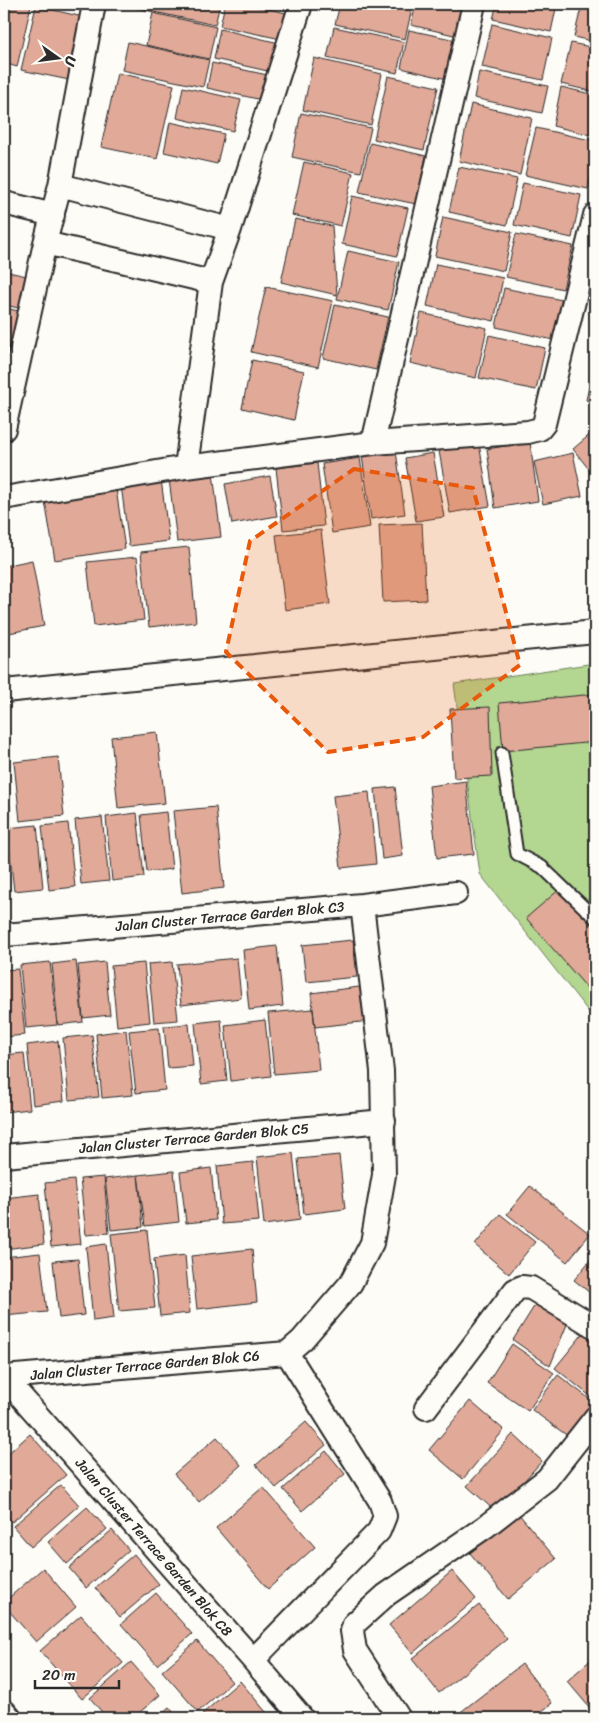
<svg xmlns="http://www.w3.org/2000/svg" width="599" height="1722" font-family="Sriracha,sans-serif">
	<rect width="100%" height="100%" fill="#fdfcf7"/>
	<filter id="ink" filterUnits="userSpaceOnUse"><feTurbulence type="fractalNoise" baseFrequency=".02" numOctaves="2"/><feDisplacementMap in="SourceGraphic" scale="10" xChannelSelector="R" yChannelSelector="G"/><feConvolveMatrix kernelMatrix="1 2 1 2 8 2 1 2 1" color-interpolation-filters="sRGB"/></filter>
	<g filter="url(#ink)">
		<!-- green -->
		<path fill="#b3d690" stroke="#6f805e" d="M595,663V1020L480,874L454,684Z"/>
		<!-- building -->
		<path fill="#e0a998" stroke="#2b2b2b" d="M4,4L31,5L17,67L4,63Z
			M132,4H220L215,25L131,7Z
			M225,4H247L286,13L281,39L220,26Z
			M340,4H413L405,39L335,24Z
			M416,4H466L458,36L411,25Z
			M497,4H557L551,32L493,19Z
			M582,4H595V42L574,37Z
			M36,6L83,17L69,80L21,70Z
			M153,13L216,27L209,59L146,45Z
			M492,24L552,38L543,80L482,67Z
			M334,27L404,42L397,73L327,58Z
			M220,29L279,43L272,72L214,59Z
			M409,30L456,40L447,79L401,68Z
			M128,42L209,60L203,87L122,70Z
			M571,43L595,48V92L561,84Z
			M314,58L382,74L371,125L303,110Z
			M212,63L272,76L267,101L207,88Z
			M479,72L548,86L542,113L474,98Z
			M117,73L174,85L157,159L101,147Z
			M388,76L438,87L424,150L374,139Z
			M183,87L241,100L233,131L177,118Z
			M561,87L595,95V136L553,126Z
			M471,104L532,118L520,175L459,161Z
			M301,113L371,128L361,172L292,157Z
			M170,122L224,134L217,164L164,152Z
			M536,128L595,141V158L588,189L525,175Z
			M370,143L426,156L416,204L359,192Z
			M304,162L353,173L341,226L292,215Z
			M459,167L517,179L507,225L449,212Z
			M523,183L581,195L572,238L514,225Z
			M352,196L408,208L397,256L342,244Z
			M443,217L512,232L504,271L435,256Z
			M295,219L332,226L337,295L281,282Z
			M516,234L573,246L563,289L506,277Z
			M348,251L399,262L388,310L337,299Z
			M436,264L503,278L494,321L427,306Z
			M4,271L31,277L24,309L4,305Z
			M266,287L333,301L318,367L251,352Z
			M504,288L562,300L553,340L496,327Z
			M335,305L388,317L376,370L323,358Z
			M4,308L19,311L12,348L4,347Z
			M421,313L487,328L476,378L410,363Z
			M489,335L545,348L536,390L479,378Z
			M4,352L9,353L5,374H4Z
			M252,360L304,371L294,420L242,408Z
			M595,361V402L586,400Z
			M593,432L595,435V477L573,449Z
			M530,442L538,501L495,508L487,449Z
			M479,444L490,506L450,513L439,451Z
			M396,451L405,514L371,519L362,456Z
			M433,453L444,517L416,521L405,458Z
			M573,453L582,496L543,504L534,462Z
			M360,458L370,527L332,533L322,464Z
			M317,463L324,526L283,530L276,468Z
			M213,473L221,537L177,542L169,479Z
			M270,476L277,516L232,524L225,484Z
			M161,479L169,541L129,546L121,485Z
			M116,489L125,549L55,560L45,501Z
			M422,523L426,600L383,602L379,525Z
			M321,530L330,604L285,610L276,535Z
			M189,547L196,622L149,627L141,552Z
			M137,557L144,620L94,626L87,562Z
			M32,560L44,626L4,634V566Z
			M595,694V742L503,751L499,703Z
			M490,707L492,776L454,778L450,709Z
			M157,732L165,803L118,808L111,737Z
			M4,750L11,818L4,819Z
			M58,757L64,816L20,821L14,762Z
			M466,781L474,854L437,858L429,786Z
			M395,787L403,856L382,859L375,789Z
			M369,792L376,864L341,868L333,796Z
			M216,807L224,888L182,893L173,811Z
			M166,812L172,869L147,872L141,815Z
			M137,813L144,877L112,881L106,817Z
			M102,817L109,881L81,884L75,820Z
			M68,823L75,887L49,890L42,826Z
			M37,825L43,888L14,891L7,828Z
			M4,856L8,901H4Z
			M561,888L595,927V997L526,918Z
			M353,940L357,977L306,982L302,945Z
			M277,946L283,1006L249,1010L243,950Z
			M237,958L241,998L181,1005L177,964Z
			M76,961L83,1022L58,1025L52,964Z
			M50,962L57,1025L26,1028L20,965Z
			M105,962L110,1015L83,1018L78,965Z
			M172,962L178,1020L154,1022L148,964Z
			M144,963L150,1022L117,1026L111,966Z
			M18,969L25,1035L4,1037V970Z
			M367,986L370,1021L315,1027L311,993Z
			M313,1009L319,1070L274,1074L268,1013Z
			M221,1020L227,1081L201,1084L195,1023Z
			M265,1020L271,1076L231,1081L225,1025Z
			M189,1024L193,1066L168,1068L164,1026Z
			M159,1028L165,1090L136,1093L129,1031Z
			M126,1030L133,1095L102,1098L96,1034Z
			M92,1035L99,1097L69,1100L63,1038Z
			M58,1041L64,1101L33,1105L27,1045Z
			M24,1053L30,1109L4,1112V1055Z
			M293,1153L300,1220L264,1225L257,1157Z
			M339,1155L345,1209L304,1214L298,1159Z
			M253,1162L259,1221L222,1224L217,1166Z
			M211,1168L216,1220L186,1223L180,1172Z
			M174,1171L179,1222L145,1226L138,1175Z
			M138,1175L143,1227L111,1230L105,1179Z
			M104,1177L109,1233L86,1235L80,1179Z
			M74,1180L81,1244L51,1247L45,1183Z
			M530,1186L590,1234L567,1262L507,1214Z
			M39,1194L44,1244L4,1249V1198Z
			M500,1214L535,1242L509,1274L475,1245Z
			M147,1230L155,1308L119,1311L111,1234Z
			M106,1244L114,1318L93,1321L86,1247Z
			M252,1249L257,1302L197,1309L191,1256Z
			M40,1253L47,1312L4,1316V1257Z
			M595,1254V1297L574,1280Z
			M185,1255L190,1313L160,1316L154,1259Z
			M78,1259L84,1315L59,1318L53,1261Z
			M540,1297L570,1317L550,1366L513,1340Z
			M586,1330L595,1337V1400L555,1368Z
			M512,1344L554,1373L528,1411L487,1383Z
			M558,1375L595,1403V1415L576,1442L532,1410Z
			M470,1401L504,1430L463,1479L429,1450Z
			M306,1422L326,1445L276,1488L256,1465Z
			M30,1434L66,1475L12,1522L4,1513V1457Z
			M513,1434L542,1461L496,1512L467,1486Z
			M217,1437L241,1465L199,1502L174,1474Z
			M326,1451L345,1474L302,1511L283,1489Z
			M61,1485L79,1505L31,1547L13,1526Z
			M263,1487L315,1547L268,1589L216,1528Z
			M87,1507L107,1529L67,1564L48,1542Z
			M518,1513L556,1559L508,1599L470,1553Z
			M112,1530L129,1550L86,1588L69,1568Z
			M134,1554L159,1584L120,1617L95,1588Z
			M43,1568L76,1607L36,1642L4,1605V1602Z
			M452,1571L476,1599L413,1653L389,1625Z
			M156,1593L192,1634L157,1665L121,1624Z
			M479,1605L507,1639L439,1693L412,1659Z
			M81,1615L123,1663L82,1699L40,1651Z
			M197,1641L232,1682L198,1712L162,1671Z
			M595,1656V1714L567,1681Z
			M131,1662L160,1695L133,1718H107L90,1698Z
			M522,1664L552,1703L534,1718H453Z
			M240,1681L271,1718H206L202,1714Z
			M169,1707L178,1718H156Z"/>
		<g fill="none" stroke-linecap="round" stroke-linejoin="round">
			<defs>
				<path id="lane" d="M502,753L517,854L542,867L595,918"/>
				<path id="street" d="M60,185L230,229
					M4,203L53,215
					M45,243L211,282
					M4,429L45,243L60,185L94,4
					M373,443L474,4
					M186,467L211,282L230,229L301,4
					M4,498L186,467L373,443L528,432L540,429L544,424L595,215
					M4,691L595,632
					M4,935L362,905L456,893
					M4,1156L384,1121
					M287,1353L302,1340L351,1283L372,1243L384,1175L382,1071L362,905
					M4,1377L253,1660L302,1718
					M4,1377L287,1353
					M426,1408L515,1290L522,1287L531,1288L595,1327
					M253,1660L379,1531L385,1516L380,1501L287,1353
					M4,1711L10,1718
					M399,1718L355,1650L352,1631L354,1624L386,1595L485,1527L547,1479L595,1418"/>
			</defs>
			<!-- lane casing -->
			<use href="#lane" stroke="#2b2b2b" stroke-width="15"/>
			<!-- street casing -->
			<use href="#street" stroke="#2b2b2b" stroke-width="26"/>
			<!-- lane -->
			<use href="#lane" stroke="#fdfcf7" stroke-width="11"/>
			<!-- street -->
			<use href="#street" stroke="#fdfcf7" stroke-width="22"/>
		</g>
	</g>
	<!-- marked area -->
	<path fill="#e8590c" fill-opacity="0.2" stroke="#e8590c" stroke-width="4" stroke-dasharray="10 6" stroke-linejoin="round" d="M354,469L473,488L520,665L423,737L328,752L226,652L250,541Z"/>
	<g text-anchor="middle" stroke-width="4" stroke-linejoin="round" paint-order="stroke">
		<!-- street labels -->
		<g font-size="14" fill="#2b2b2b" stroke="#fdfcf7">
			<text transform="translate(230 916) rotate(-5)" y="5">Jalan Cluster Terrace Garden Blok C3</text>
			<text transform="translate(194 1138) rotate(-5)" y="5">Jalan Cluster Terrace Garden Blok C5</text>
			<text transform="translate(145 1365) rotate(-5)" y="5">Jalan Cluster Terrace Garden Blok C6</text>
			<text transform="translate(154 1547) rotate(49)" y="5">Jalan Cluster Terrace Garden Blok C8</text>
		</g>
	</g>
	<!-- margin -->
	<rect width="599" height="1722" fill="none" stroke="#fdfcf7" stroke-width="20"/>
	<rect x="10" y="10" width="579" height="1702" fill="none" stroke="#2b2b2b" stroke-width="2" filter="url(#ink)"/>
	<!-- north arrow -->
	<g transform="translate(58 58) rotate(104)" stroke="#fdfcf7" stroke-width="4" paint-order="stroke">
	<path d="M0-4L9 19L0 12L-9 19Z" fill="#2b2b2b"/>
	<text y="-8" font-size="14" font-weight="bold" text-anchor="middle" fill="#2b2b2b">U</text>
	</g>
	<!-- scale -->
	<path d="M35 1680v8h84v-8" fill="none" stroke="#2b2b2b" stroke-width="2.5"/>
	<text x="42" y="1680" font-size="15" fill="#2b2b2b" stroke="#fdfcf7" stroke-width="4" paint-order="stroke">20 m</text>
</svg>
